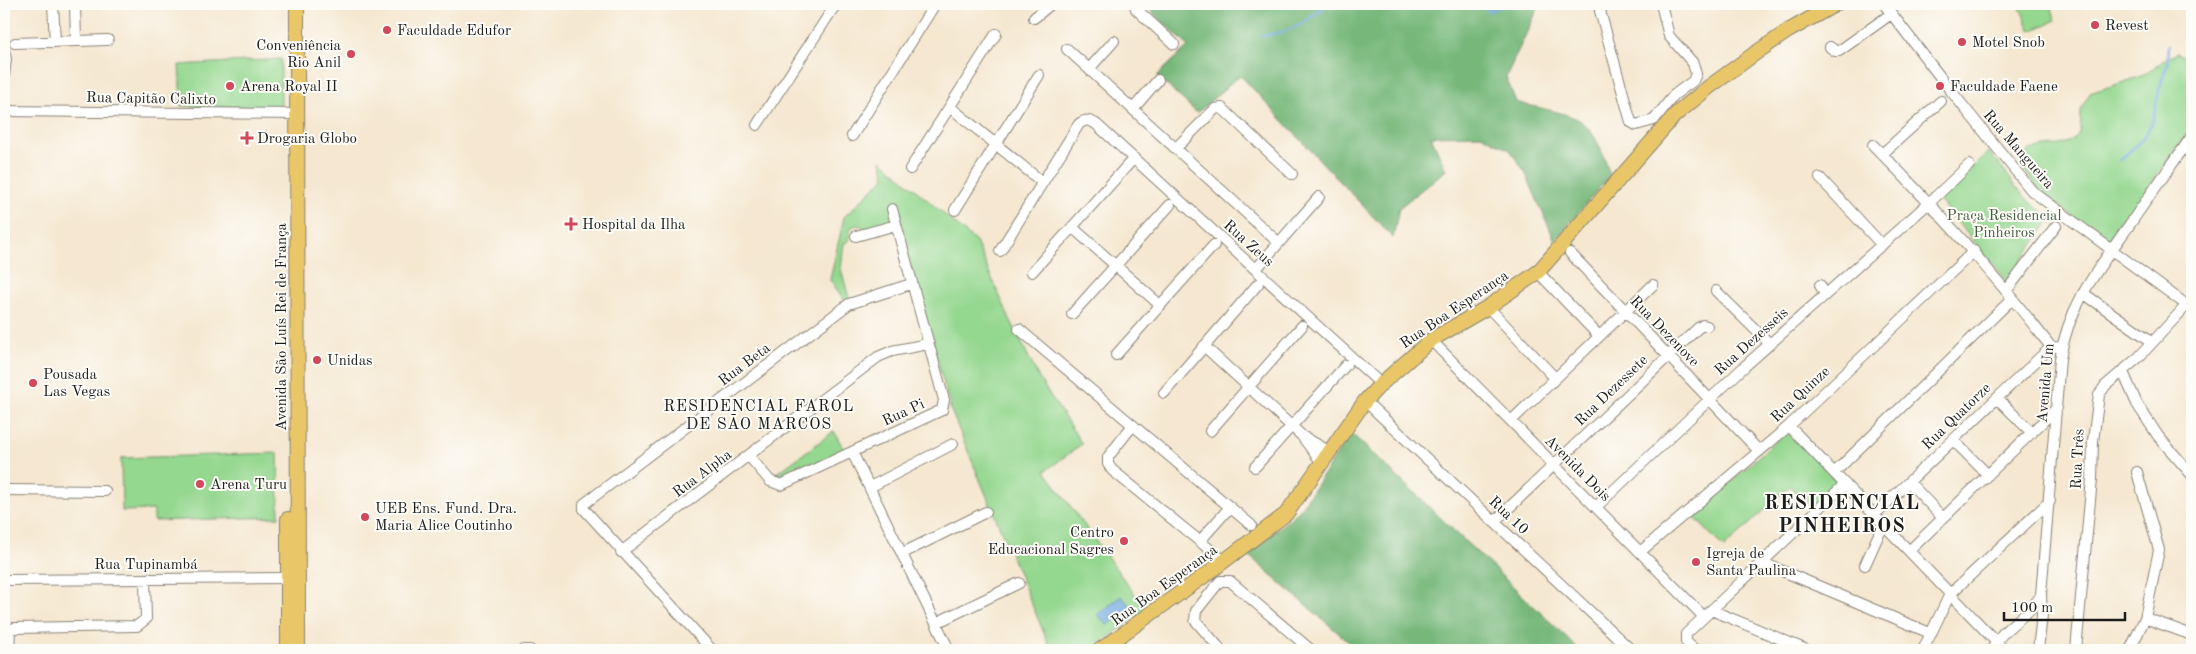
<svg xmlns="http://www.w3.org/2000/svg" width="2196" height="654" font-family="'Old Standard TT',serif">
	<rect width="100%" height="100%" fill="#fdfcf7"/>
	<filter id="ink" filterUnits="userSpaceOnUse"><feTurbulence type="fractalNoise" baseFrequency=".02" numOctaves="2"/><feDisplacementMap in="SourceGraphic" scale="10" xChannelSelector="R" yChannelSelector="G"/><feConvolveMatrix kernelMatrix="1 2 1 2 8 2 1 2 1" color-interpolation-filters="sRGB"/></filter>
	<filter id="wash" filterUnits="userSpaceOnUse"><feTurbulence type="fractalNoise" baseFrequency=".0096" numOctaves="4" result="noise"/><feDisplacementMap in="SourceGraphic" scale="20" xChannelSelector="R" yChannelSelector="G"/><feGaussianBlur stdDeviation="1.12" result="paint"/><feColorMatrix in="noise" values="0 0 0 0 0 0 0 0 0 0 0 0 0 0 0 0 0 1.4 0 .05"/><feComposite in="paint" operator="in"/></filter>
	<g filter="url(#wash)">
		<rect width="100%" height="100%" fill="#f5e7d0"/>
		<!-- green -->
		<path fill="#94d78f" stroke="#587a56" d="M2018,4H2050L2056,20L2031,31Z
			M2177,52L2192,63V126L2109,244L2040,192L2020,161C2030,141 2061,152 2076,137C2083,130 2079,117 2082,107C2084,103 2087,98 2090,93L2139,77Z
			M281,59V108L181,106L179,65Z
			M1989,152L2024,196L2051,219L2007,281L1938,199Z
			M881,160L976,242L1008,315L1040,380L1082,444L1045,471L1146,610L1091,650H1051L952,413L898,220L866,229L858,225L851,227L848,242L844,243L841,269L849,298L845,301L830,280L844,217L885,177Z
			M1788,429L1838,483L1811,508L1790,486L1724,548L1694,517Z
			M834,431L844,450L779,482L772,477Z
			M278,453L279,517L154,521V510L122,511L121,458Z"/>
		<!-- forest -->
		<path fill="#77b87a" stroke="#4a6a4b" d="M1144,4H1545L1539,6L1506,77L1516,102C1532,107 1573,113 1583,123C1598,136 1604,158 1610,175L1555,241L1525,172L1510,150L1481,135L1431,136L1446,170L1399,208L1393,238L1240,75L1197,113L1157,76L1188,46Z
			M1351,433L1580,650H1358L1247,554L1299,511Z"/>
		<!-- water -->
		<path fill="#73a9e1" stroke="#48627e" d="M1121,596L1132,608L1107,625L1097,615Z"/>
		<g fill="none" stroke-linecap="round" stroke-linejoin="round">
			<!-- stream -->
			<path stroke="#73a9e1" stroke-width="2.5" d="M1479,4L1489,11L1508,4
				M1262,36C1291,32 1306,23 1328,4
				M2120,160L2144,138L2152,122L2160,86L2167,65L2168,45"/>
		</g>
	</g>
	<g filter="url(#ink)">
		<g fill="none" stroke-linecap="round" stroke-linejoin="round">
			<defs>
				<path id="minor" d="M53,4L55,42
					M75,4L76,41
					M1135,4L1136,9L1174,44
					M1604,4L1600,11L1631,122L1636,125L1654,120L1674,95L1693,81L1696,74L1693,63L1669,36L1661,4
					M1884,4L1951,91L2032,191L2192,309
					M1034,18L1051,4
					M15,43L108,40
					M1830,47L1835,51H1839L1891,14
					M1067,49L1279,243
					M4,50L6,59L4,76
					M1089,69L1114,41
					M950,107L1042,182
					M1133,109L1158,80
					M4,111L297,114
					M757,125L834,7L840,4
					M852,136L935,4
					M1873,145C1937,209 1996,276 2051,347
					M1176,148L1215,109L1222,108L1292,174
					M1882,154L1941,101
					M910,169L996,34
					M1820,178L1882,245
					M955,210L1039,75
					M1072,227L1160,305
					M856,236L896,225
					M1000,251L1079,124C1086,119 1089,120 1096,124L1381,384
					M1570,253L1759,451
					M1256,269L1319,197
					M1032,272L1134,158
					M1538,272L1599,336
					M1820,285L1825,295
					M2007,290L2056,226
					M1716,291L1770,344
					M2083,293L2147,338
					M1488,307L1555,378
					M1072,314L1170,205
					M1019,329L1251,525
					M1431,340L1704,617
					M1204,346L1301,435L1322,463
					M1116,355L1214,245
					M2123,372L2137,404L2158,436L2192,475
					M1164,393L1258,284
					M1997,398L2032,433
					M1365,401L1631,650
					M1511,421L1653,285
					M1133,425L1108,457V464L1112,470L1224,561
					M1789,426L2004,650
					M1210,431L1302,326
					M1306,438L1330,452
					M1953,440L1988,475
					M852,452L949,650
					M749,456L770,481L781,485L942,410L944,400L892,209
					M1255,467L1346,365
					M1834,473L2013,298
					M1909,482L1943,518
					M870,487L953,444
					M4,490L105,491
					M1596,507L1745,366L1930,202L1969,165
					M1874,515L2051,347H2056
					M1494,522L1698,328L1703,325L1707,326
					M1200,541L1230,507
					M1909,551L2057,408
					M621,552L878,357L892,351L928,344
					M1640,552L1789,426L1974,251
					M903,553L986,512
					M1761,562L1930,633
					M1865,565L1883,525
					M4,580L288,578
					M1711,610L1807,650
					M2145,618L2192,635
					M936,623L1019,583
					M9,650L10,630L14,628L137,626L146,619L145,579
					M524,650H530
					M712,650L584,509V504L849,304L911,284
					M1221,650L1195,620L1196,611L1220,581H1230L1311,650
					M1695,650L1686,642V634L1845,484
					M1923,650L1950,594L2050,501
					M1992,650C2002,626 2029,617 2041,595L2060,359C2068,306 2098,269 2128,227C2149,196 2171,166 2192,136
					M2038,650L2042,615L2041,595
					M2076,650L2092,479L2093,441L2099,395L2105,386L2139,357L2186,306
					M2130,650L2145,618L2159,550L2137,472"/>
				<path id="major" d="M297,4L298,650
					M288,519V650
					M1100,650L1211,571L1286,514L1365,401L1381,384L1431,340L1488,307L1538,272L1675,115L1709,87L1757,52L1788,31L1836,4"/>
			</defs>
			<!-- minor casing -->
			<use href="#minor" stroke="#888276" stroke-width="12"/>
			<!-- major casing -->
			<use href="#major" stroke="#888276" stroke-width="16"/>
			<!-- minor -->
			<use href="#minor" stroke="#fff" stroke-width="10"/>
			<!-- major -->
			<use href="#major" stroke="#e9c769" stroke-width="14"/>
		</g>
	</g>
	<!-- markers -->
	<g fill="#d1495b" stroke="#fdfcf7" stroke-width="2">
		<circle cx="2095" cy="25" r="5"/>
		<circle cx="387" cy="30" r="5"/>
		<circle cx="1962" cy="42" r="5"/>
		<circle cx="351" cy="54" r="5"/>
		<circle cx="230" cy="86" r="5"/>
		<circle cx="1940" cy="86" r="5"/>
		<path d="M244.5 130.5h5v5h5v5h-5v5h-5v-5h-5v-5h5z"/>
		<path d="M568.5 216.5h5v5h5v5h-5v5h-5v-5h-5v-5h5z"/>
		<circle cx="317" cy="360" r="5"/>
		<circle cx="33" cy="383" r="5"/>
		<circle cx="200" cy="484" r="5"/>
		<circle cx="365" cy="517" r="5"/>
		<circle cx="1124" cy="541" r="5"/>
		<circle cx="1696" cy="562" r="5"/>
	</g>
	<g text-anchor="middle" stroke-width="4" stroke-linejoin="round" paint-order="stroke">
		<!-- poi labels -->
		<g font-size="15" fill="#1c1c1c" stroke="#fdfcf7" text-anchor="start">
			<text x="2105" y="30">Revest</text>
			<text x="397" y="35">Faculdade Edufor</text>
			<text x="1972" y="47">Motel Snob</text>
			<text x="341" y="50" text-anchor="end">Conveniência<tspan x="341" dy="17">Rio Anil</tspan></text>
			<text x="240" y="91">Arena Royal II</text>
			<text x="1950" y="91">Faculdade Faene</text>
			<text x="257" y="143">Drogaria Globo</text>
			<text x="582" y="229">Hospital da Ilha</text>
			<text x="327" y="365">Unidas</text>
			<text x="43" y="379">Pousada<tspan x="43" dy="17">Las Vegas</tspan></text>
			<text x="210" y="489">Arena Turu</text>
			<text x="375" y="513">UEB Ens. Fund. Dra.<tspan x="375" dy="17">Maria Alice Coutinho</tspan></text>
			<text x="1114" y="537" text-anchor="end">Centro<tspan x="1114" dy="17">Educacional Sagres</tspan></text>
			<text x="1706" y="558">Igreja de<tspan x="1706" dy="17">Santa Paulina</tspan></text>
		</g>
		<!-- street labels -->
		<g font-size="15" fill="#1c1c1c" stroke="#fdfcf7">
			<text transform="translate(151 98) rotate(1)" y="5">Rua Capitão Calixto</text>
			<text transform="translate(2019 149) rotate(49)" y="5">Rua Mangueira</text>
			<text transform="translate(1249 243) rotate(42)" y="5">Rua Zeus</text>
			<text transform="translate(1454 309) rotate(-34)" y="5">Rua Boa Esperança</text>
			<text transform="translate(281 327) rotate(-90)" y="5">Avenida São Luís Rei de França</text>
			<text transform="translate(1665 331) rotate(46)" y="5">Rua Dezenove</text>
			<text transform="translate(1751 341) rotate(-42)" y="5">Rua Dezesseis</text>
			<text transform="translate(744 364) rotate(-37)" y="5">Rua Beta</text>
			<text transform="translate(2045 383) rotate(-85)" y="5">Avenida Um</text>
			<text transform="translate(1611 390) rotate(-44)" y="5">Rua Dezessete</text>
			<text transform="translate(1800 394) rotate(-43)" y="5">Rua Quinze</text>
			<text transform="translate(903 412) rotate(-25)" y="5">Rua Pi</text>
			<text transform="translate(1956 416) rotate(-44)" y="5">Rua Quatorze</text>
			<text transform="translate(2077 459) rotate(-87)" y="5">Rua Três</text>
			<text transform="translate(1578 468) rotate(45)" y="5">Avenida Dois</text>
			<text transform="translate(702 473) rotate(-37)" y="5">Rua Alpha</text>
			<text transform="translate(1509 515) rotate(43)" y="5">Rua 10</text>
			<text x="146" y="569">Rua Tupinambá</text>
			<text transform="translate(1164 585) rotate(-36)" y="5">Rua Boa Esperança</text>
		</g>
		<!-- park labels -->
		<g font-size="15" fill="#465d44" stroke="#fdfcf7">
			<text x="2004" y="220">Praça Residencial<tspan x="2004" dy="17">Pinheiros</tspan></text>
		</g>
		<!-- neighbourhood labels -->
		<g font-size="16" letter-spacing="1" fill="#1c1c1c" stroke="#fdfcf7">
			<text x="759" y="411">RESIDENCIAL FAROL<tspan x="759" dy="18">DE SÃO MARCOS</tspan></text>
		</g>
		<!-- district labels -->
		<g font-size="20" font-weight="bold" letter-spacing="1" fill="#1c1c1c" stroke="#fdfcf7">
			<text x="1842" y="509">RESIDENCIAL<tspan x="1842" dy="23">PINHEIROS</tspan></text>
		</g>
	</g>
	<!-- margin -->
	<rect width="2196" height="654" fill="none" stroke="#fdfcf7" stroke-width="20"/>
	<!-- scale -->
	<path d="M2004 612v8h121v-8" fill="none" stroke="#1c1c1c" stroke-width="2.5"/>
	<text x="2011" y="612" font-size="15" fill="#1c1c1c" stroke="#fdfcf7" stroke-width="4" paint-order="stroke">100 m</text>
</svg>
